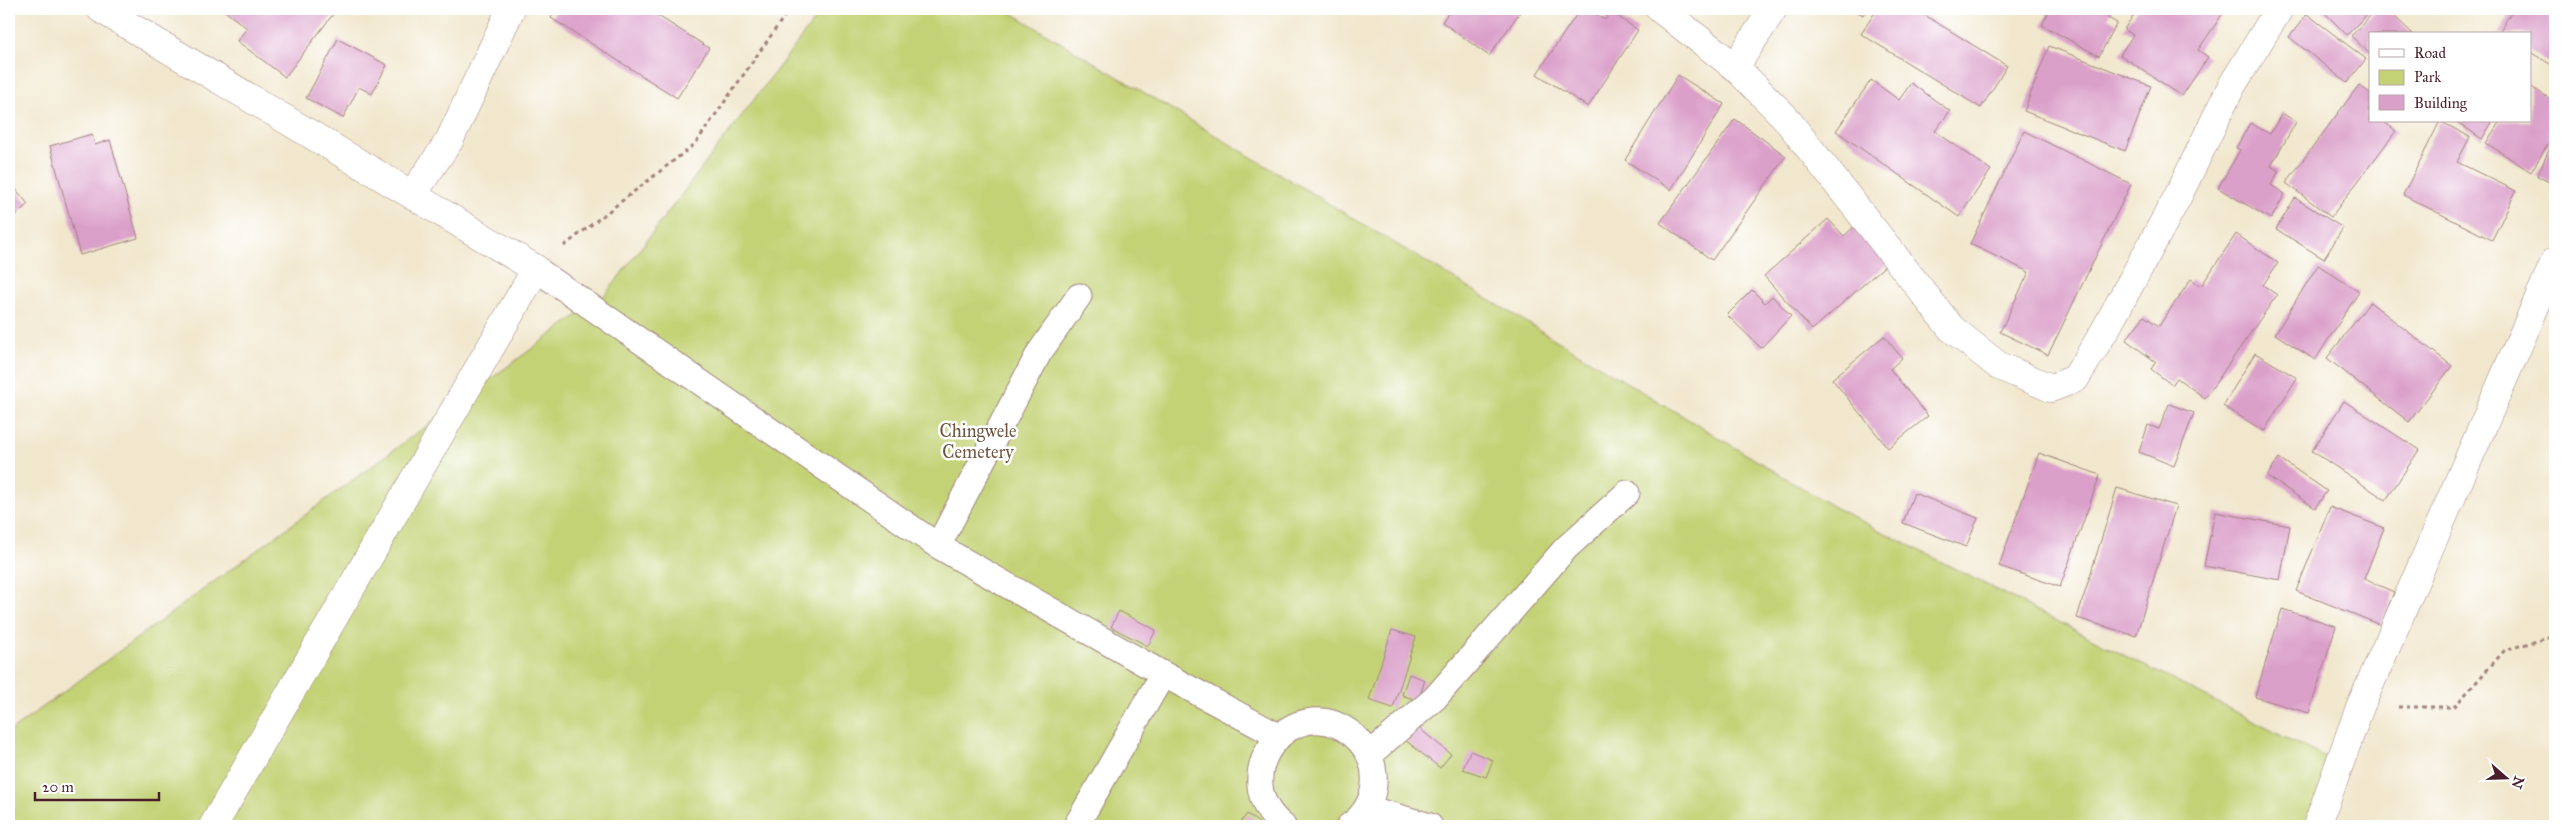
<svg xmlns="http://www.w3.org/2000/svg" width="2564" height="835" font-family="'IM FELL Great Primer',serif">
	<rect width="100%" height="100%" fill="#fff"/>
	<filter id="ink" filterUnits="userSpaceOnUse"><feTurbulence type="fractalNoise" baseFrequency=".02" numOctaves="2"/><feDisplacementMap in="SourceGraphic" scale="10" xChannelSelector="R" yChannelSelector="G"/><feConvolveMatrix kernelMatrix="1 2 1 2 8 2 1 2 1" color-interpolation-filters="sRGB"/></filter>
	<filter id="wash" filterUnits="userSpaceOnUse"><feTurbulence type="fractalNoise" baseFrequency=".0096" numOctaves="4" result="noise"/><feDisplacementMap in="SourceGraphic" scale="20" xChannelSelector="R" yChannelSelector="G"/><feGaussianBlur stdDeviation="1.12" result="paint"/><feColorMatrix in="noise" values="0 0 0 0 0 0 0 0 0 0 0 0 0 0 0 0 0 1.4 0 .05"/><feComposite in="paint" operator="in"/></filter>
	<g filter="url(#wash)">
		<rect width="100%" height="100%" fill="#f1e7cd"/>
		<!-- green -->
		<path fill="#c3d275" stroke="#867850" d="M823,9H1005L1834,507L2347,769L2327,826H9V732L605,295Z"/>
		<g id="blocks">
			<!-- building -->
			<path fill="#dba0ca" d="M222,9H337L285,77L237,41L247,28Z
				M557,9H647L709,48L677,98L551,18Z
				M1451,9H1522L1489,56L1442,22Z
				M1580,9H1588L1605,20L1611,12L1638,30L1588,107L1537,74Z
				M1852,9H1867L1863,15Z
				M1877,9H1915L2007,66L1981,108L1861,34Z
				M2050,9H2113L2108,18L2117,23L2099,56L2042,25Z
				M2138,9H2226L2198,50L2208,57L2182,96L2120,55L2133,35L2124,29Z
				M2321,9H2372L2347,35Z
				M2377,9H2387L2413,34H2370V54L2351,36Z
				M2513,9H2555V67L2530,52V34H2498Z
				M2307,14L2366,59L2347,83L2289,37Z
				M338,39L387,65L372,94L359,87L343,118L306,98Z
				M2049,46L2151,86L2125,151L2024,111Z
				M1678,75L1724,104L1671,190L1625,160Z
				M1871,80L1899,100L1911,83L1950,111L1935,131L1991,170L1959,217L1836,131Z
				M2359,85L2370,93V106L2368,110L2370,112V121H2383L2396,131L2331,217L2286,183Z
				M2530,86L2555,102V133L2531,172L2486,143L2500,121H2530Z
				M2282,113L2296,122L2271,166L2279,171L2271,185L2285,194L2271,219L2218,188L2240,150L2236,148L2250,123L2270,134Z
				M1735,119L1786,156L1712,260L1660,223Z
				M2440,121L2470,137L2457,162L2516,191L2492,240L2403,195Z
				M2456,121H2493L2482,139Z
				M2024,131L2131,184L2048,355L2000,332L2029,272L1970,244Z
				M92,134L95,145L110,140L138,238L80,255L50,146Z
				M2555,137V185L2537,176Z
				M9,181L28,204L9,221Z
				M2295,198L2343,228L2324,259L2276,229Z
				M1828,219L1844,236L1855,226L1888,263L1812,330L1764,276Z
				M2236,234L2278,263L2263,285L2277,295L2205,398L2177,378L2172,385L2151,369L2156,362L2126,340L2144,316L2159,326L2191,279L2201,286Z
				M2318,265L2359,292L2315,360L2275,334Z
				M1752,290L1765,303L1772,296L1791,316L1761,348L1727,315Z
				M2370,302L2452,366L2409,422L2327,358Z
				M1884,336L1902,358L1890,369L1928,416L1888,448L1832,379Z
				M2255,353L2297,378L2264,431L2223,406Z
				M2344,401L2419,450L2386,500L2312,451Z
				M2169,404L2194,413L2174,466L2139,452L2148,425L2159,429Z
				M2039,453L2100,475L2060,587L1999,566Z
				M2279,458L2327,491L2315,508L2267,476Z
				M2117,488L2176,506L2136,636L2077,618Z
				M1914,493L1978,518L1966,547L1903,523Z
				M2330,507L2384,528L2364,579L2394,592L2381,625L2296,591Z
				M2215,512L2290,526L2280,580L2204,566Z
				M2282,609L2336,626L2309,713L2255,697Z
				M1119,611L1156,630L1148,646L1111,627Z
				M1392,630L1416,637L1393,708L1369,700Z
				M1409,674L1425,680L1418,701L1402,695Z
				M1415,725L1451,754L1440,768L1404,739Z
				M1470,751L1493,760L1486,777L1463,769Z
				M1247,814L1263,826H1238Z"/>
		</g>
	</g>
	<g filter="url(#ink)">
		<use href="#blocks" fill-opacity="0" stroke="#9e837c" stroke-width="1"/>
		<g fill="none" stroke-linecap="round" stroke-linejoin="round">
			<defs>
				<path id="service" d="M536,269L938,546L1163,674L1278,736
					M938,546L1039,353L1079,296
					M1369,755L1435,698L1566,548L1627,493
					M1367,808L1430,826
					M1076,826L1163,674
					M1283,826C1222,776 1294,687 1352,734C1364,744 1373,758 1374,774C1376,795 1366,815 1349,826"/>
				<path id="minor" d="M101,9L536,269L213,826
					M1660,9L1735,67L1784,116L1951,328L1999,366L2051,388L2075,379L2104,332L2178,196L2231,87L2279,9
					M1735,67L1773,9
					M412,195L449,141L511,9
					M2317,826L2360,707L2555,261"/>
			</defs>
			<!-- service casing -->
			<use href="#service" stroke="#9e837c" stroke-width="27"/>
			<!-- minor casing -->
			<use href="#minor" stroke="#9e837c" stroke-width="29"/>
			<!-- path -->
			<path stroke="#9e837c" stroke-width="3" stroke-dasharray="4 4" stroke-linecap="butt" d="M564,246L695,144L786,14
				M2398,707H2454L2505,650L2555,636"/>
			<!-- service -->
			<use href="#service" stroke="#fff" stroke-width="25"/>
			<!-- minor -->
			<use href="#minor" stroke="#fff" stroke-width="28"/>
		</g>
	</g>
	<g text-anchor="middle" stroke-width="5" stroke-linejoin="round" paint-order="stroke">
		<!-- park labels -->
		<g font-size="18" fill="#6e5541" stroke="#fff">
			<text x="978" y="437">Chingwele<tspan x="978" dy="21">Cemetery</tspan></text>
		</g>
	</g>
	<!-- margin -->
	<rect width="2564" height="835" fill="none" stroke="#fff" stroke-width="30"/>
	<!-- legend -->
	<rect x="2369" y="32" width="162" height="90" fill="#ffffff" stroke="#b7a5aa"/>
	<rect x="2379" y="49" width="25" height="8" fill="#ffffff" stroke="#b7a5aa"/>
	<text x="2414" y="58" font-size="15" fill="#4a1f2b">Road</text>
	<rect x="2379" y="70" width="25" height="15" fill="#c3d275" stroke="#b7a5aa"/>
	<text x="2414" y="82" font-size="15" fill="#4a1f2b">Park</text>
	<rect x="2379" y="95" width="25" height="15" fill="#dba0ca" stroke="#b7a5aa"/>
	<text x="2414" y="108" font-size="15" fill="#4a1f2b">Building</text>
	<!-- north arrow -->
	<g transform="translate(2506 778) rotate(110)" stroke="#ffffff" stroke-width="4" paint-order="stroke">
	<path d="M0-4L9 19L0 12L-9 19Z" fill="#4a1f2b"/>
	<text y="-8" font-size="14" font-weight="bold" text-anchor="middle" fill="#4a1f2b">N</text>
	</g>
	<!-- scale -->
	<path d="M35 792v8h124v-8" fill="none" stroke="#4a1f2b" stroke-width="2.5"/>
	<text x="42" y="792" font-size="15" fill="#4a1f2b" stroke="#ffffff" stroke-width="4" paint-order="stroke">20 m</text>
</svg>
